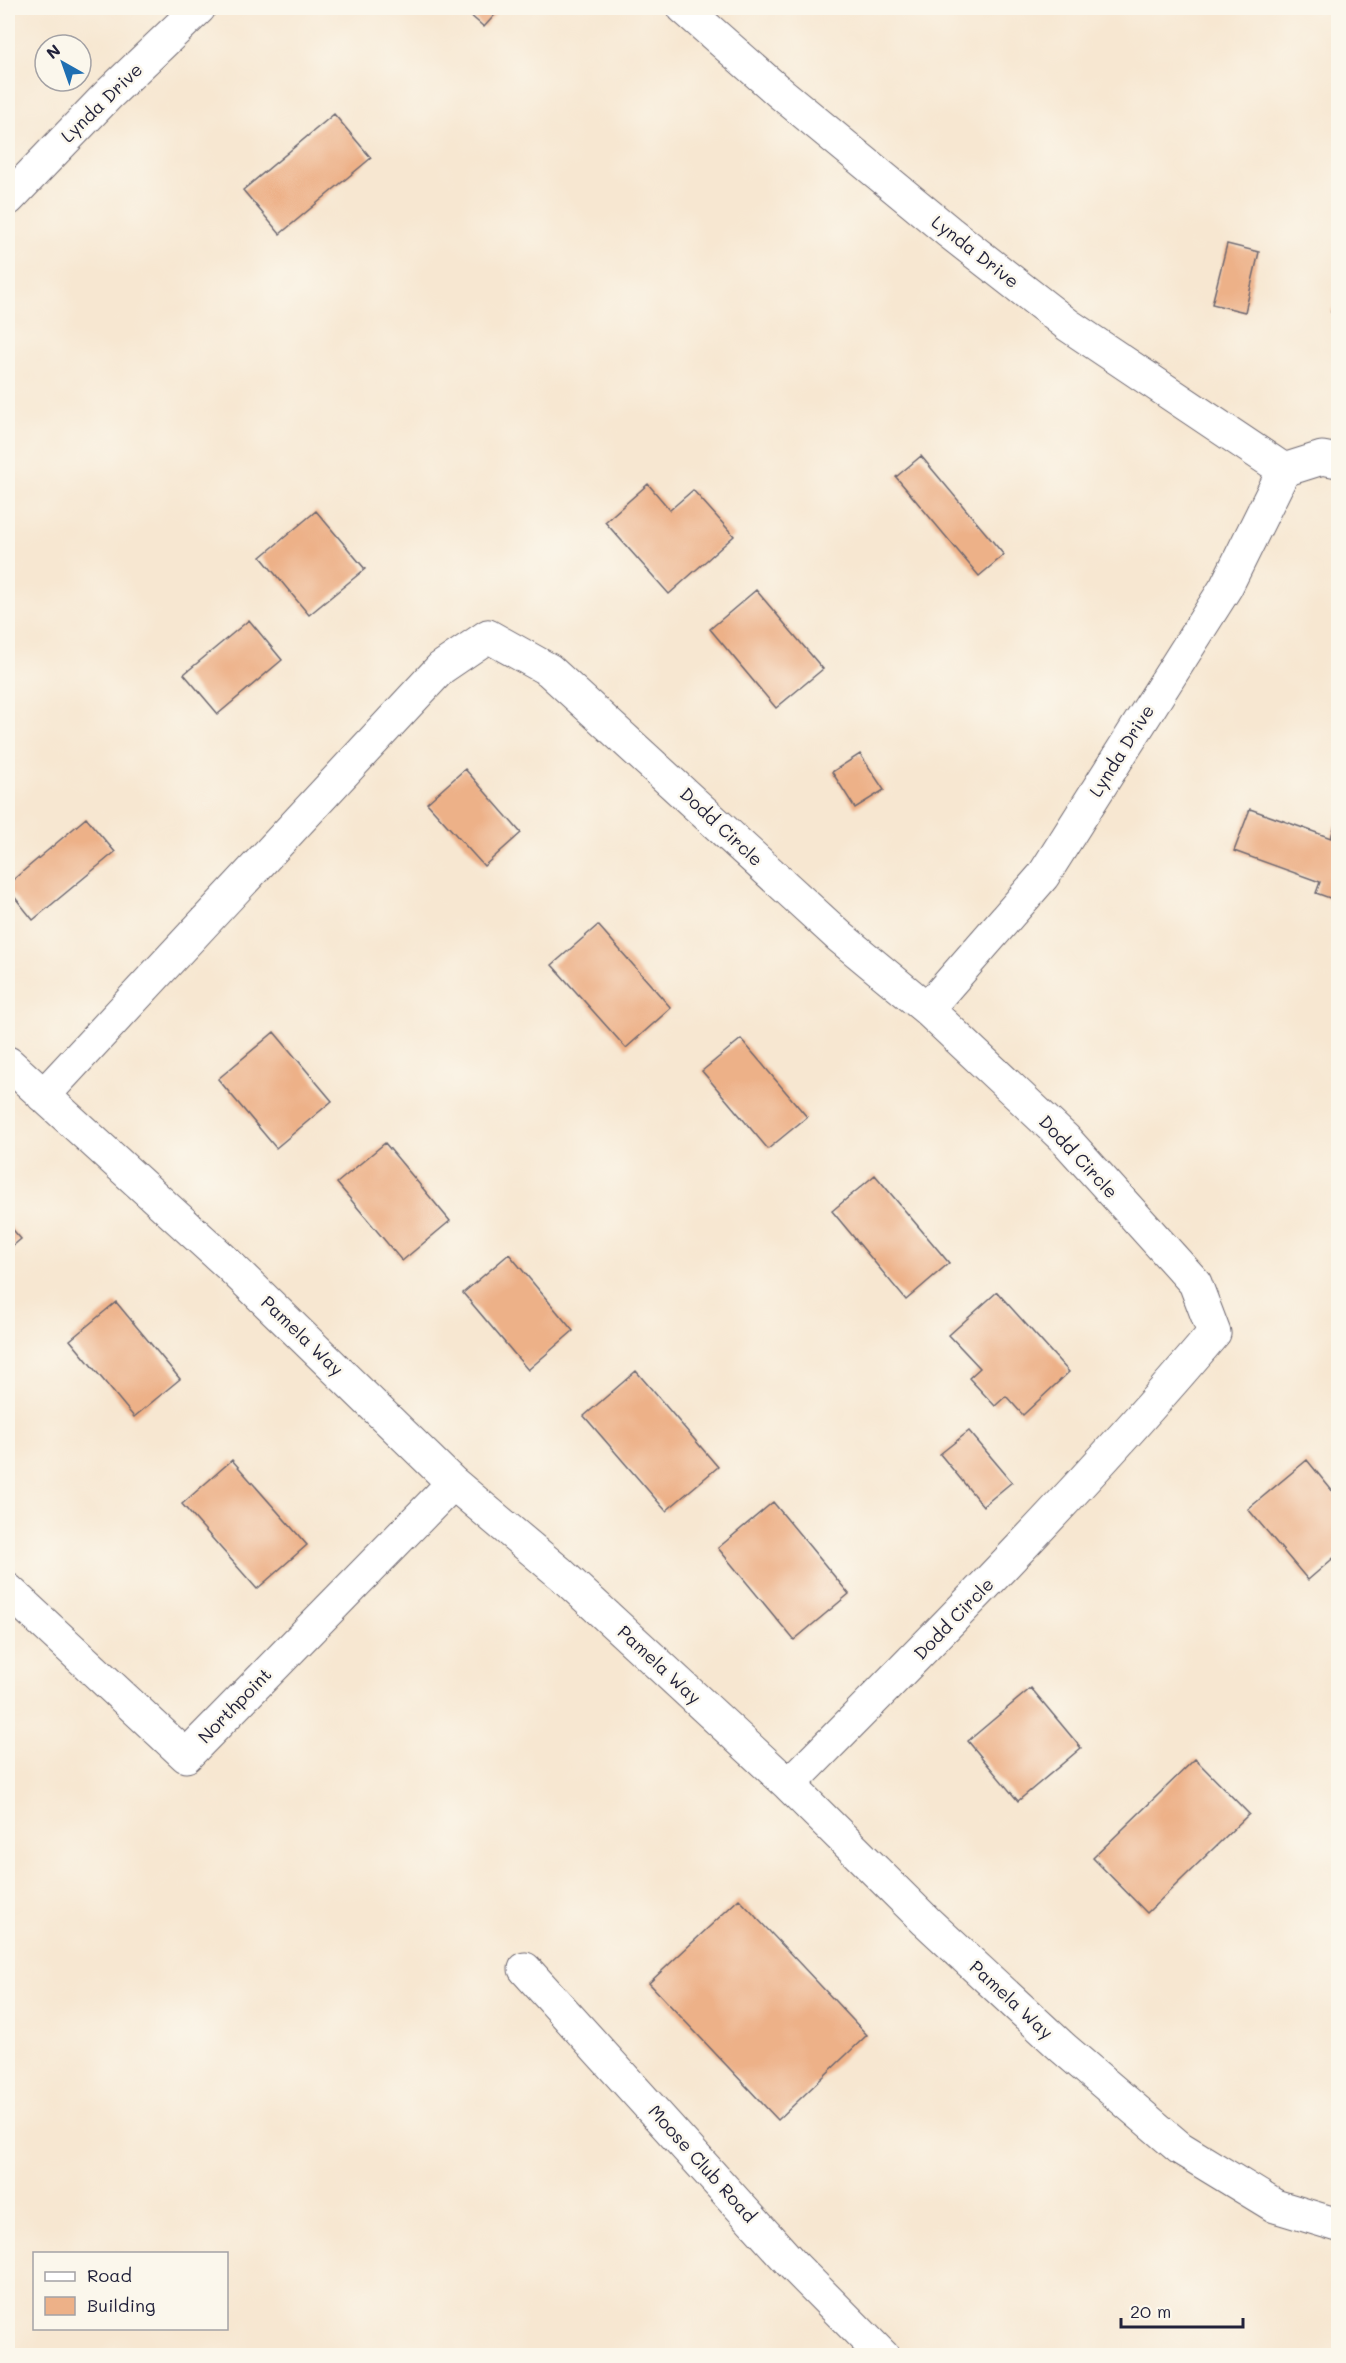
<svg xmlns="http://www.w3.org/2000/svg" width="1346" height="2363" font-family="Mali,sans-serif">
	<rect width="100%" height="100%" fill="#fbf7ec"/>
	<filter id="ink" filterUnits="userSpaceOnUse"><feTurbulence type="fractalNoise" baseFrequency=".0167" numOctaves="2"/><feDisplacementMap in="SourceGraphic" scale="12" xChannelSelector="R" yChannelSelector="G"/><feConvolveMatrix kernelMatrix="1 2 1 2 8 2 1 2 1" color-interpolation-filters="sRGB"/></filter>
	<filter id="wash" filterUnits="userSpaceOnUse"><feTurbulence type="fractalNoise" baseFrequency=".008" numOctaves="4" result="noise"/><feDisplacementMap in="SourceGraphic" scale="24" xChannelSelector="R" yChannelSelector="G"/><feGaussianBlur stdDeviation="1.35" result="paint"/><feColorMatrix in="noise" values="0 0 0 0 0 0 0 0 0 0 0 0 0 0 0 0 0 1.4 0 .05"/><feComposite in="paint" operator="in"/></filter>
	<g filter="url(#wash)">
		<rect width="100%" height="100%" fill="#f7e7d1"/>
		<g id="blocks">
			<!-- building -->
			<path fill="#edb188" d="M462,8H501L484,27Z
				M334,114L371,158L280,234L243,190Z
				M1227,244L1259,252L1245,312L1212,304Z
				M1338,301V317L1331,312Z
				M921,456L1004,555L979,576L896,477Z
				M648,484L670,510L693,490L734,536L669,594L605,522Z
				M316,511L365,569L309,615L261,557Z
				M756,590L823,669L776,708L710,629Z
				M249,620L282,660L218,714L184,674Z
				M860,754L884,790L855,808L832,772Z
				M465,769L521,833L484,866L427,803Z
				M1250,809L1331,838L1335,825L1338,826V901L1316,893L1320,882L1234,851Z
				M86,818L115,852L33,920L8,889V884Z
				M598,925L671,1008L626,1048L552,965Z
				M274,1032L332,1101L276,1148L218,1079Z
				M741,1039L807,1117L768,1149L702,1071Z
				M385,1143L450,1221L402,1261L337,1183Z
				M875,1175L949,1263L906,1300L832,1211Z
				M8,1224L21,1239L8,1250Z
				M509,1254L573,1331L528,1370L463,1293Z
				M997,1292L1069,1372L1023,1415L1006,1396L995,1406L969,1378L980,1368L949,1335Z
				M116,1302L180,1379L134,1417L70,1340Z
				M636,1371L718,1467L666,1511L584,1416Z
				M969,1431L1012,1482L983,1506L940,1454Z
				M232,1460L307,1545L257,1589L182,1504Z
				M1307,1460L1338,1498V1554L1308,1580L1248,1509Z
				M773,1502L849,1594L794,1640L718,1548Z
				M1031,1688L1081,1748L1018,1801L968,1741Z
				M1195,1759L1249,1814L1147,1913L1093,1858Z
				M739,1899L867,2035L778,2120L649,1983Z"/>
		</g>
	</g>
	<g filter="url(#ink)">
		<use href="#blocks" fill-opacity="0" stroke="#6d6770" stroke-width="1.5"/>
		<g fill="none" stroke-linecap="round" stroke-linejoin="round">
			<defs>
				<path id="minor" d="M684,8L778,91L949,232L1068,325L1284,470L1322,458L1338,461
					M8,199L108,95L199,8
					M927,1009L1043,876L1226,587L1284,470
					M8,1063L228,1264L453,1483L560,1573L789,1785L926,1921L1063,2048L1180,2148L1275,2206L1338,2225
					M43,1096L441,668L488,636L549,670L840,937L927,1009L1065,1139L1195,1283L1214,1333C1080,1491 935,1638 789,1785
					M8,1590L186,1756L453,1483
					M525,1969L792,2264L883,2356"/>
			</defs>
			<!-- minor casing -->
			<use href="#minor" stroke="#6d6770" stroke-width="35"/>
			<!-- minor -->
			<use href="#minor" stroke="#fff" stroke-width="33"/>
		</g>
	</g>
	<g text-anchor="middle" stroke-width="5" stroke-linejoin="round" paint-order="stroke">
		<!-- street labels -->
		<g font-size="18" fill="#22223b" stroke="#fbf7ec">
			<text transform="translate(102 103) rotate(-44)" y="6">Lynda Drive</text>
			<text transform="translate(975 252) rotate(38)" y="6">Lynda Drive</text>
			<text transform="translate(1122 751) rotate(-58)" y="6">Lynda Drive</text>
			<text transform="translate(721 827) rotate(43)" y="6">Dodd Circle</text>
			<text transform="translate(1078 1157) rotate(47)" y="6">Dodd Circle</text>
			<text transform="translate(302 1336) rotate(44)" y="6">Pamela Way</text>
			<text transform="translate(954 1619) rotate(-46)" y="6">Dodd Circle</text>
			<text transform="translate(659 1665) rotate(43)" y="6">Pamela Way</text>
			<text transform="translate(235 1706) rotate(-46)" y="6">Northpoint</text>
			<text transform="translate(1011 2000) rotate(43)" y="6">Pamela Way</text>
			<text transform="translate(702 2164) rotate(48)" y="6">Moose Club Road</text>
		</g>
	</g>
	<!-- margin -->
	<rect width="1346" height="2363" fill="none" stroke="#fbf7ec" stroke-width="30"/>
	<!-- legend -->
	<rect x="33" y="2252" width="195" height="78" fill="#fbf7ec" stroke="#a4a2a5" stroke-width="1.5"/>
	<rect x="45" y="2272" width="30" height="9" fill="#ffffff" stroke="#a4a2a5" stroke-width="1.5"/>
	<text x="87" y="2282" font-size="18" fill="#22223b">Road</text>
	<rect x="45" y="2297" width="30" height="18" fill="#edb188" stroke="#a4a2a5" stroke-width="1.5"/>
	<text x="87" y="2312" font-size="18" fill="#22223b">Building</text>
	<!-- north arrow -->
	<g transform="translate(63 63) rotate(320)"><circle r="28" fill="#fbf7ec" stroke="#a4a2a5" stroke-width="1.5"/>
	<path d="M0-4.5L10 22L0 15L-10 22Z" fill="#1f6fb2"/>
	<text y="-9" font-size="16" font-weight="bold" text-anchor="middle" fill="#22223b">N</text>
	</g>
	<!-- scale -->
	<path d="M1121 2318v9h122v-9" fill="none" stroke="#22223b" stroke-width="3"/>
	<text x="1130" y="2318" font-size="18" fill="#22223b" stroke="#fbf7ec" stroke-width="4.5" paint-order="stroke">20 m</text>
</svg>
